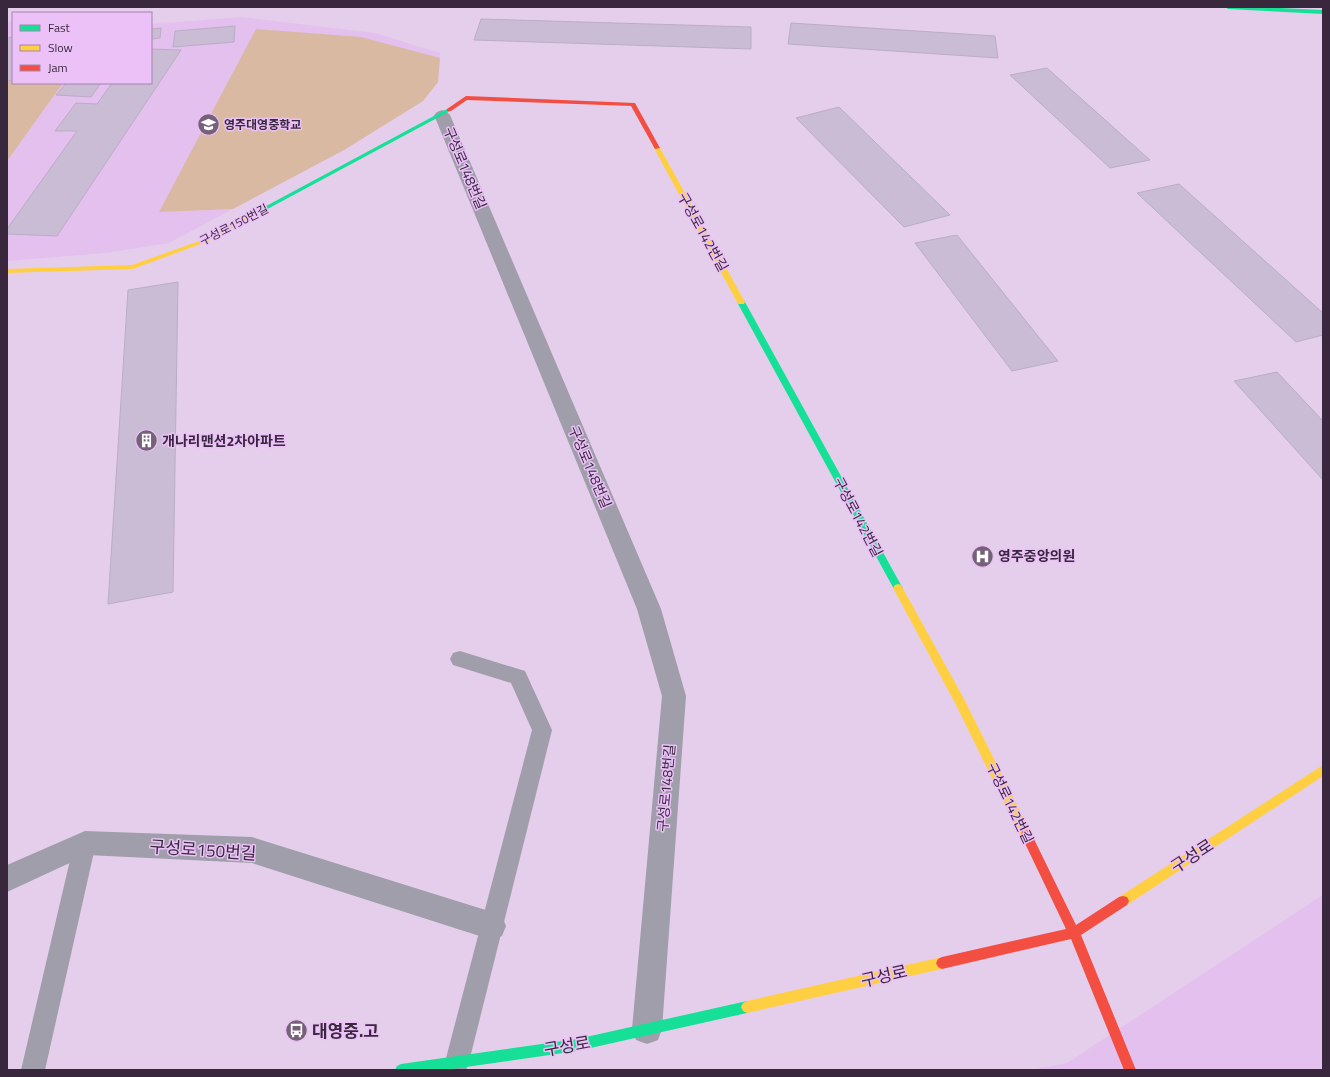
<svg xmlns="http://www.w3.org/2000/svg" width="1330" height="1077" font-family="'Titillium Web','Noto Sans KR',sans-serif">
	<rect width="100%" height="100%" fill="#e5ceeb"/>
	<!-- built -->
	<path fill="#e4c0ee" d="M241,17L375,33L440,53L438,82L423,101L344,150L169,243L106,253L7,261V22L13,21V83H151V24Z
		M1323,895V1070H1030L1067,1063Z"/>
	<!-- green -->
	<path fill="#d9b9a2" d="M256,29L361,37L440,58L438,82L423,101L344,150L233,209L159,212Z
		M13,80V83H63L7,161V81Z"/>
	<!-- building -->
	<path fill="#cabcd4" stroke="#bbadc5" d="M481,19L751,27V49L474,40Z
		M791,23L995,36L998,58L788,44Z
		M235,26L234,42L173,47L175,31Z
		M161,28L160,38L151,39V29Z
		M13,37V80L7,81V38Z
		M151,49L181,50L57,236L7,234V229L77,131H55L76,103L97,104L112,83H151Z
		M1047,68L1150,160L1110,168L1010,75Z
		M66,83H101L91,97L56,95Z
		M839,107L950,215L904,227L796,118Z
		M1179,184L1323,313V335L1296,342L1137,193Z
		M957,235L1058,361L1012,371L915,243Z
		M178,282L173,592L108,604L128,290Z
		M1277,372L1323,421V480L1234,381Z"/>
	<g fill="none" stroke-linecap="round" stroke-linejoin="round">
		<!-- lane -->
		<path fill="#9f9eaa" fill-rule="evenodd" d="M460,651L525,671L552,730L469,1062L466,1070H448L445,1062L532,730L511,683L453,665L450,659L453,653Z
			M85,833L93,836L96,843L45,1070H21L74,843L77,836Z"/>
		<!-- street -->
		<path fill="#9f9eaa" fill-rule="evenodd" d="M442,110L447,112L450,115L661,609L686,696L662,1029L658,1040L647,1044L636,1040L632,1029L662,696L637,609L434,115L437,112Z
			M85,831L252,837L492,912L502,916L506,926L502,936L492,940L252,863L87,855L7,892V865Z"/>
		<!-- fast -->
		<path fill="#16e098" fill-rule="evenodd" d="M1225,7H1259L1323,10V14L1228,9Z
			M447,109L452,110L260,213L258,214L255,212Z
			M738,300H744L745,302L901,585L903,588L901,591H895L737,302Z
			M747,1001L751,1003L753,1007L751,1011L747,1013L577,1051L445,1070H395L397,1066L401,1064L577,1039Z"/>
		<!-- slow -->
		<path fill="#ffcf43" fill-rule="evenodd" d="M657,146L660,148L745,302L744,304H738L737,302L654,148Z
			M258,210L260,211V213L206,242L133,269L7,273V269L132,265L202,240Z
			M898,584L901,585L963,697L1030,831L1031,835L1030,839L1026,840L1022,839L955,703L893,588L895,585Z
			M1323,765V776L1127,905L1123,906L1119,905L1117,901L1119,897Z
			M942,957L946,959L948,963L946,967L942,969L747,1013L743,1011L741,1007L743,1003L747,1001Z"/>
		<!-- jam -->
		<path fill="#f24e42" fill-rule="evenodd" d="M466,96L635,103L660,148L655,149L631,106L467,100L451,111H447V109Z
			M1026,830L1030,831L1076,925L1119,897L1123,896L1127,897L1129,901L1127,905L1081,935L1136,1070H1124L1071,939L942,969L938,967L936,963L938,959L942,957L1066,929L1021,835L1022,831Z"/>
	</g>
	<!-- icons -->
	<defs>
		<symbol id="school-disc" viewBox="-11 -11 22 22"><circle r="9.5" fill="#75627a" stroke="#ebc1f8"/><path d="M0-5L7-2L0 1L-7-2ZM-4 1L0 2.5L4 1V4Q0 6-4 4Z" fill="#fff"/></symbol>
		<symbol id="building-disc" viewBox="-11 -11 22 22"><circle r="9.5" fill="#75627a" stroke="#ebc1f8"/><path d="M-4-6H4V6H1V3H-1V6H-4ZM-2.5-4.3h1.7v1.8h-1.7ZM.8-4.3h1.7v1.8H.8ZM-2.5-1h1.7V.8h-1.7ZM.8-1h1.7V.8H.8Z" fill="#fff"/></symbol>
		<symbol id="hospital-disc" viewBox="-11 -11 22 22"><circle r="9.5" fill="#75627a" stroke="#ebc1f8"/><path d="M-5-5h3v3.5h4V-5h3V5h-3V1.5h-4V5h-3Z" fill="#fff"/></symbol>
		<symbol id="bus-disc" viewBox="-11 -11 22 22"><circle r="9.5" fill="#75627a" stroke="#ebc1f8"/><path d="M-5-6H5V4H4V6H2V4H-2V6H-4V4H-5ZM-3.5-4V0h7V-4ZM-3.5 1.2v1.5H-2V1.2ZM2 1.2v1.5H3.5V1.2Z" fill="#fff"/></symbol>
	</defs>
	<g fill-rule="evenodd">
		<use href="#school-disc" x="196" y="112" width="25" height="25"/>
		<use href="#building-disc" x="134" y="428" width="25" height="25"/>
		<use href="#hospital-disc" x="970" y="544" width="25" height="25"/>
		<use href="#bus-disc" x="284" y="1018" width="25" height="25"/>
	</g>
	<g text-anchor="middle" stroke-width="3" stroke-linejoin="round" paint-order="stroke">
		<!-- far-poi labels -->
		<g font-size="12" font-weight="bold" fill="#39283d" stroke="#ebc1f8" text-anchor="start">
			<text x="224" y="129">영주대영중학교</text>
		</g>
		<!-- far-street labels -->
		<g font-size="12" fill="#39283d" stroke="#ebc1f8">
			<text transform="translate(234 225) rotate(-27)" y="4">구성로150번길</text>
		</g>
		<!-- street labels -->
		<g font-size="14" fill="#39283d" stroke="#ebc1f8">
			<text transform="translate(465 168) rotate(67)" y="5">구성로148번길</text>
			<text transform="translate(703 232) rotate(61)" y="5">구성로142번길</text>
			<text transform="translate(590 467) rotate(67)" y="5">구성로148번길</text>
			<text transform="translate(858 517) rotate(62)" y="5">구성로142번길</text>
			<text transform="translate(666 788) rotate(-85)" y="5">구성로148번길</text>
			<text transform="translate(1010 803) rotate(64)" y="5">구성로142번길</text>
		</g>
		<!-- poi labels -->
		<g font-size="14" font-weight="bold" fill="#39283d" stroke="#ebc1f8" text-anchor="start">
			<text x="162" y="446">개나리맨션2차아파트</text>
			<text x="998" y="561">영주중앙의원</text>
		</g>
		<!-- near-street labels -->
		<g font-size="17" fill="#39283d" stroke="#ebc1f8">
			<text transform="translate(203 850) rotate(4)" y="6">구성로150번길</text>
			<text transform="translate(1192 856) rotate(-33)" y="6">구성로</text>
			<text transform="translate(884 976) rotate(-13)" y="6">구성로</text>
			<text transform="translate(567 1046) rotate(-10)" y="6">구성로</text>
		</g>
		<!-- near-poi labels -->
		<g font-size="17" font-weight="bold" fill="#39283d" stroke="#ebc1f8" text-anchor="start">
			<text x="312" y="1037">대영중.고</text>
		</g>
	</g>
	<!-- border -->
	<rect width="1330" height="1077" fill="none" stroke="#39283d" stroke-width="16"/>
	<!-- legend -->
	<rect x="12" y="12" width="140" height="72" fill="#ebc1f8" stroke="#a484ad"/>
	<rect x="20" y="25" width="20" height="6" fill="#16e098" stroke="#a484ad"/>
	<text x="48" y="32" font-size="12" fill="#39283d">Fast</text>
	<rect x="20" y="45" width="20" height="6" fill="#ffcf43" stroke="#a484ad"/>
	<text x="48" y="52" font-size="12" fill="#39283d">Slow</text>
	<rect x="20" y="65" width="20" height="6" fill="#f24e42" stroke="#a484ad"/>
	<text x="48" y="72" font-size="12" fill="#39283d">Jam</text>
</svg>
